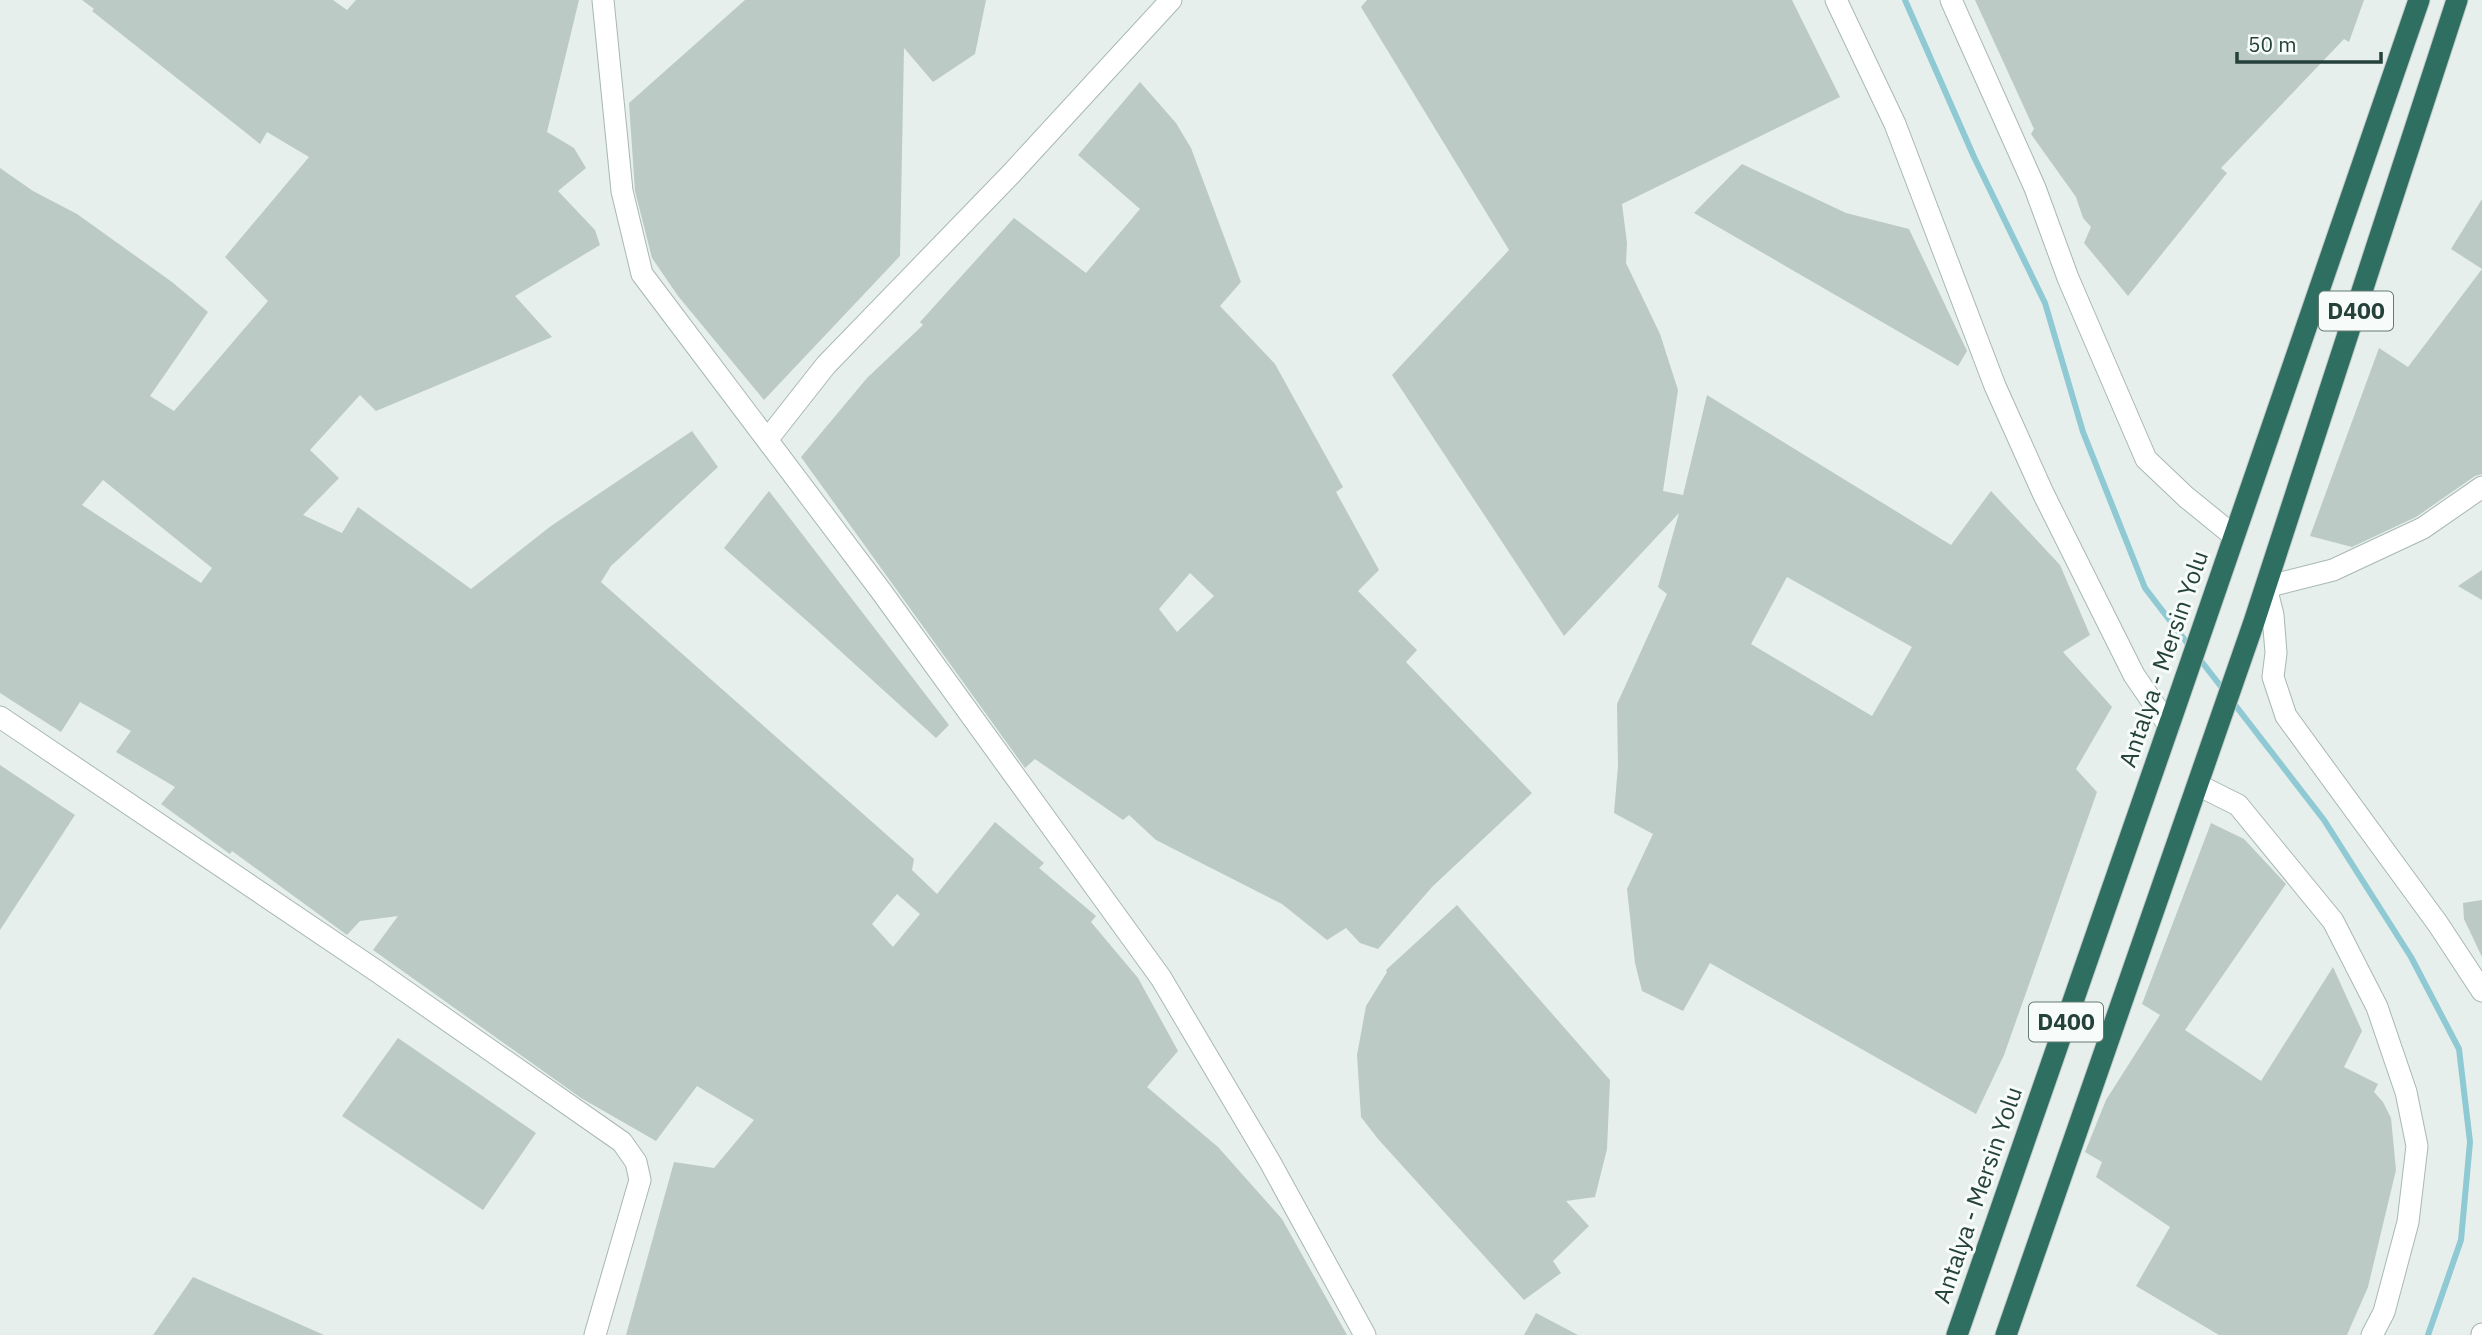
<svg xmlns="http://www.w3.org/2000/svg" width="2482" height="1335" font-family="'IBM Plex Sans',sans-serif">
	<rect width="100%" height="100%" fill="#e6efeb"/>
	<g fill="none" stroke-linecap="round" stroke-linejoin="round">
		<!-- stream -->
		<path stroke="#8ec9d4" stroke-width="6" d="M1905,0L1974,157L2045,303L2083,432L2145,588L2191,648
			M2198,657L2226,693
			M2232,701L2324,820L2411,957L2459,1049L2470,1142L2461,1240L2428,1335"/>
	</g>
	<!-- building -->
	<path fill="#bbcac4" fill-rule="evenodd" d="M82,0H333L347,10L356,0H579L547,132L574,148L586,168L558,191L595,230L600,245L515,296L552,337L376,411L360,395L310,450L339,478L303,515L342,533L358,507L471,589L551,526L692,431L718,467L611,566L601,582L914,859L912,870L937,894L995,822L1044,863L1039,868L1096,916L1091,922L1138,978L1178,1051L1147,1087L1218,1147L1282,1219L1347,1335H626L674,1162L714,1168L754,1120L697,1086L656,1141L581,1098L373,950L398,916L360,921L347,935L232,851L230,854L161,804L175,787L116,752L131,731L80,702L61,732L0,693V168L33,191L77,214L172,282L208,312L150,396L174,411L268,301L225,257L309,157L267,132L260,144L92,11L94,9ZM103,480L212,568L201,583L82,505ZM897,894L920,914L893,947L872,924Z
		M745,0H986L975,54L933,82L904,48L900,256L764,400L678,296L652,258L635,191L629,103Z
		M1367,0H1792L1840,97L1622,204L1627,243L1626,263L1660,334L1678,390L1663,491L1683,495L1707,395L1951,545L1991,491L2060,565L2090,635L2063,652L2112,707L2076,769L2097,792L2004,1055L1976,1114L1710,963L1683,1011L1642,991L1635,963L1627,889L1653,834L1614,813L1618,766L1617,704L1667,594L1658,587L1679,513L1564,636L1392,375L1509,250L1361,7ZM1787,577L1912,647L1872,716L1751,644Z
		M1975,0H2364L2349,42L2344,39L2221,168L2227,173L2128,296L2084,243L2091,227L2083,218L2076,197L2031,134L2034,129Z
		M1140,82L1176,123L1191,148L1241,282L1220,306L1275,364L1343,487L1336,492L1379,570L1358,591L1417,650L1406,662L1532,793L1432,887L1378,949L1360,943L1346,928L1327,940L1282,904L1156,840L1129,815L1123,820L1035,759L1025,768L801,457L867,378L923,325L920,322L1014,218L1086,273L1140,209L1078,155ZM1190,573L1214,596L1177,632L1159,609Z
		M1742,164L1846,213L1909,229L1967,351L1958,366L1694,213Z
		M2482,199V474L2475,476L2416,517L2352,547L2310,536L2379,348L2408,367L2482,269L2451,249Z
		M769,491L949,725L936,738L815,628L724,548Z
		M2482,570V600L2458,586Z
		M0,765L75,815L0,930Z
		M2211,823L2244,839L2286,884L2185,1030L2261,1081L2333,967L2362,1031L2344,1067L2378,1084L2374,1092L2383,1102L2391,1118L2396,1170L2368,1287L2347,1335H2219L2136,1286L2170,1227L2096,1177L2102,1162L2085,1152L2106,1100L2160,1015L2142,1004Z
		M2482,900V957L2464,919L2463,903Z
		M1457,905L1610,1080L1607,1149L1595,1197L1566,1201L1589,1226L1553,1261L1561,1273L1524,1300L1378,1139L1361,1117L1357,1055L1366,1006L1387,972L1386,970Z
		M398,1038L536,1133L483,1210L342,1116Z
		M193,1277L324,1335H153Z
		M1536,1313L1578,1335H1524Z"/>
	<g fill="none" stroke-linecap="round" stroke-linejoin="round">
		<defs>
			<path id="minor" d="M603,0L622,191L642,274L881,591L1161,978L1270,1162L1365,1335
				M1836,0L1895,124L1995,386L2043,493L2134,675L2169,726
				M1951,0L2035,188L2068,278L2146,459L2186,497L2234,536
				M767,440L826,365L1011,174L1171,0
				M2482,487L2423,528L2333,570L2266,587L2273,615L2276,653L2273,677L2286,716L2438,924L2482,991
				M0,717L378,972L622,1142L636,1162L640,1180L595,1335
				M2198,785L2238,805L2333,921L2377,1007L2406,1092L2417,1146L2408,1222L2384,1312L2372,1335
				M2482,1335V1334"/>
			<path id="highway" d="M1957,1335L2175,708L2419,0
				M2006,1335L2254,622L2457,0"/>
		</defs>
		<!-- minor casing -->
		<use href="#minor" stroke="#a8b8b2" stroke-width="23"/>
		<!-- highway casing -->
		<use href="#highway" stroke="#c2cac8" stroke-width="23"/>
		<!-- minor -->
		<use href="#minor" stroke="#fff" stroke-width="21"/>
		<!-- highway -->
		<use href="#highway" stroke="#2f6f62" stroke-width="21"/>
	</g>
	<g text-anchor="middle" stroke-width="6" stroke-linejoin="round" paint-order="stroke">
		<!-- shield labels -->
		<g fill="#f7fbf9" stroke="#637a73" stroke-width="2">
			<rect x="2319" y="291.5" width="74" height="39" rx="5"/>
			<rect x="2029" y="1002.5" width="74" height="39" rx="5"/>
		</g>
		<g font-size="23" font-weight="bold" fill="#24423a">
			<text x="2356" y="319">D400</text>
			<text x="2066" y="1030">D400</text>
		</g>
		<!-- street labels -->
		<g font-size="24" fill="#24423a" stroke="#f7fbf9">
			<text transform="translate(2164 659) rotate(-71)" y="8">Antalya - Mersin Yolu</text>
			<text transform="translate(1978 1195) rotate(-71)" y="8">Antalya - Mersin Yolu</text>
		</g>
	</g>
	<!-- scale -->
	<path d="M2237 52v10h144v-10" fill="none" stroke="#24423a" stroke-width="3.5"/>
	<text x="2248" y="52" font-size="21" fill="#24423a" stroke="#f7fbf9" stroke-width="5" paint-order="stroke">50 m</text>
</svg>
